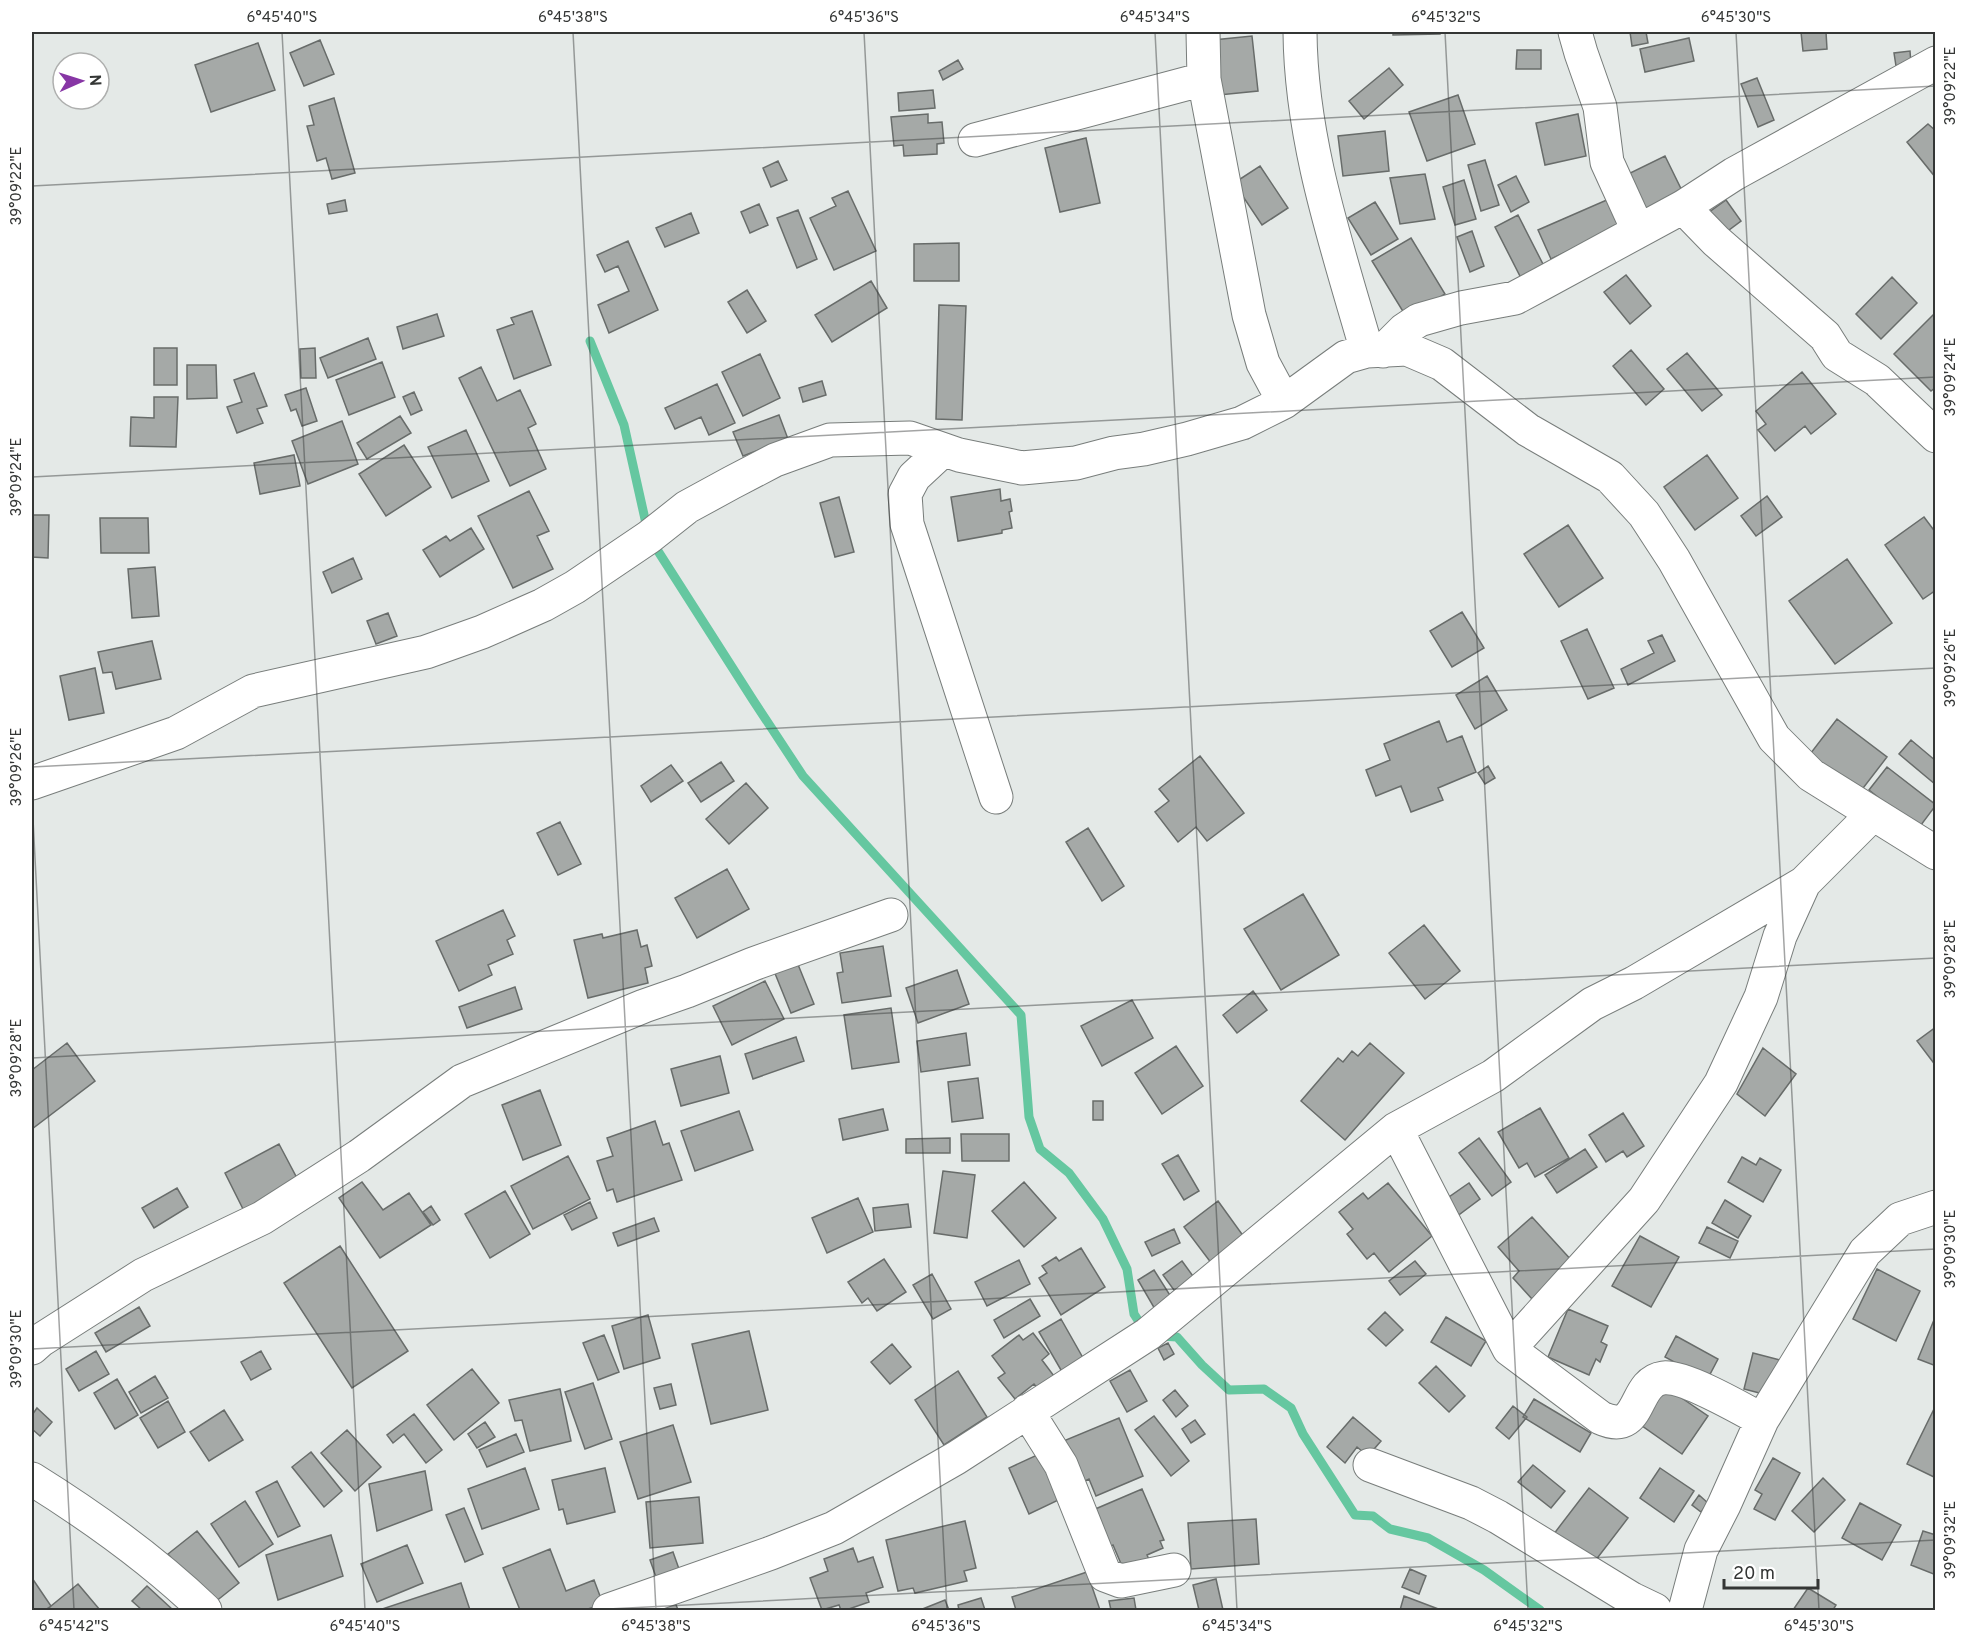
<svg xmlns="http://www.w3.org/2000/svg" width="1967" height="1642" font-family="Overpass,sans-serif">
	<rect width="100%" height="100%" fill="#e4e9e7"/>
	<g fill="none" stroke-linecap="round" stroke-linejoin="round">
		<!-- stream -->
		<path stroke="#65c7a0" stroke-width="9" d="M590,341L624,425L649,537L753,700L803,776L1021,1015L1029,1117L1040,1149L1069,1173L1103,1219L1127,1269L1134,1314L1145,1331
			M1160,1336L1177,1337L1202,1365L1229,1390L1264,1389L1291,1408L1303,1434L1355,1515L1373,1516L1390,1529L1428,1538L1484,1570L1540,1610"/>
	</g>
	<!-- building -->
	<path fill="#a5a9a7" stroke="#686c6a" stroke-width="1.5" d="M1393,32H1440V34L1393,35Z
		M1630,32H1646L1648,43L1632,46Z
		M1801,32H1826L1827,49L1803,51Z
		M1252,36L1258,91L1219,95L1213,40Z
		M1689,38L1694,61L1645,72L1640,49Z
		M320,40L334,74L304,86L290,53Z
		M258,43L275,90L211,112L195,65Z
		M1517,50H1541V69H1516Z
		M1910,51L1911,64L1896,66L1894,53Z
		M958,60L963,69L943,80L939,71Z
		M1389,68L1403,85L1364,119L1349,101Z
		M1757,78L1774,120L1758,127L1741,84Z
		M933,90L935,108L899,111L898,93Z
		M1458,95L1475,144L1427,161L1409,112Z
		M334,98L355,173L332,179L326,158L317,161L307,126L314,125L309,106Z
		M928,114V123L942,122L944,143L937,144V154L904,156L903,145L894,146L891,117Z
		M1578,114L1586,156L1545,165L1536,123Z
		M1928,124L1936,131V178L1907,142Z
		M1385,131L1389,171L1343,176L1338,136Z
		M1086,138L1100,203L1060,212L1045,148Z
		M1665,156L1688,203L1647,223L1624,176Z
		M1485,160L1499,205L1481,211L1468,165Z
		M778,161L787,180L771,187L763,168Z
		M1260,166L1288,208L1262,225L1234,183Z
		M1425,174L1435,219L1400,224L1390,178Z
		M1516,176L1529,202L1511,212L1498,185Z
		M1464,180L1476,219L1455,225L1443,187Z
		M848,191L876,251L834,270L810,218L836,206L832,198Z
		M1609,199L1621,226L1551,259L1538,230Z
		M345,200L347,211L329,214L327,204Z
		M1726,200L1741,221L1717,239L1701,218Z
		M1375,202L1398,239L1371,255L1348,218Z
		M759,204L768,225L750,233L741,212Z
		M798,210L817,259L797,268L777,218Z
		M691,213L699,233L665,247L656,228Z
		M1518,215L1547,272L1524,284L1495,227Z
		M1472,231L1484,266L1470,272L1457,237Z
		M1411,238L1445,294L1407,318L1372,261Z
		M628,241L658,310L609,333L598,305L629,291L618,266L605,272L597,255Z
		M959,243V281H914V244Z
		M1626,275L1651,306L1630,324L1604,292Z
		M1892,277L1917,303L1881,339L1856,314Z
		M871,281L887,308L832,342L815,315Z
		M747,290L766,321L747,333L728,302Z
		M939,305L966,306L962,420L936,419Z
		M532,311L551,365L514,379L497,330L514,324L511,318Z
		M1936,312V387L1931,391L1894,354Z
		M437,314L444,336L403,349L397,327Z
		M368,338L376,359L328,378L320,358Z
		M154,348H177V385H154Z
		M315,348L316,378H301L300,349Z
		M1631,350L1664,389L1646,405L1613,366Z
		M1687,353L1722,395L1702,411L1667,369Z
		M760,354L780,398L743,416L722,372Z
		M382,362L395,397L349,415L336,380Z
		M187,365H216L217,398L187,399Z
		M481,367L497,401L520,390L536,424L528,428L546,469L510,486L459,378Z
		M1802,372L1836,414L1811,434L1805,426L1775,451L1758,430L1766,424L1756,411Z
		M254,373L267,406L257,409L263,423L237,433L227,407L242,402L234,380Z
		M822,381L826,395L803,402L799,388Z
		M717,384L735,423L709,435L701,417L675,429L665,408Z
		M306,388L317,421L302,426L296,409L291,411L285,395Z
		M414,392L422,410L411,415L403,397Z
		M154,397H178L176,447L130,446L131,417L154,418Z
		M779,415L788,439L743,456L733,432Z
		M400,416L411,433L367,459L357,443Z
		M342,421L358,464L308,484L292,441Z
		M466,430L489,481L452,498L428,447Z
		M404,445L431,487L386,516L359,474Z
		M294,455L300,486L260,494L254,463Z
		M1707,455L1738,498L1695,530L1664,487Z
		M1000,489L1001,501L1010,499L1012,511L1009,512L1012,528L1002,530V533L958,541L951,497Z
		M529,491L549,531L537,536L553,569L513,588L478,516Z
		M1767,496L1782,517L1756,536L1741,516Z
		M839,497L854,552L835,557L820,503Z
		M32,515H49L48,558L32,557Z
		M1924,517L1936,533V590L1923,599L1885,545Z
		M100,518H148L149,553H101Z
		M1568,525L1603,578L1559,607L1524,554Z
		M471,528L484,549L440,577L423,550L446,536L450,541Z
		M353,558L362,579L332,593L323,572Z
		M1847,559L1892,623L1835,664L1789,601Z
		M155,567L159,616L132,618L128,569Z
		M1462,612L1484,648L1452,667L1430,631Z
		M388,613L397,636L376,644L367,621Z
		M1587,629L1614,688L1588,699L1561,641Z
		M1662,635L1675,661L1628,685L1621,669L1654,653L1648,641Z
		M152,641L161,679L116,689L112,672L103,673L98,652Z
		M95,668L104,713L69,720L60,676Z
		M1487,676L1507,710L1475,729L1456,695Z
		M1837,719L1887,757L1857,796L1807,758Z
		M1439,721L1447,742L1462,736L1476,772L1438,788L1443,800L1411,812L1401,786L1376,796L1366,770L1390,760L1384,744Z
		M1911,740L1936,761V785L1899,754Z
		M1200,756L1244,813L1207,841L1196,827L1178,842L1155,812L1169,801L1159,789Z
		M721,762L734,781L701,802L688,783Z
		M671,765L683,781L651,802L641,786Z
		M1488,766L1495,778L1485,784L1478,773Z
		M1887,767L1936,805L1918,829L1869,790Z
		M746,783L768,808L729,844L706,819Z
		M560,822L581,864L558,875L537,833Z
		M1088,828L1124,886L1102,901L1066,842Z
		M727,869L749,909L697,938L675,898Z
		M1303,894L1339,955L1281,990L1244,929Z
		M503,910L515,936L507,940L513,954L488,965L492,975L459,991L436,941Z
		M1424,925L1460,971L1425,999L1389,953Z
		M637,930L641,947L647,945L652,966L645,968L648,983L588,998L574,940L602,934L603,938Z
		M883,946L891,996L842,1003L837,973L843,972L840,953Z
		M797,962L814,1004L791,1013L774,971Z
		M957,970L969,1004L918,1023L906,988Z
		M765,981L784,1019L732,1045L713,1006Z
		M515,987L522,1009L467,1028L459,1007Z
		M1253,991L1267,1010L1237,1033L1223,1015Z
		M1132,1000L1153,1038L1102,1066L1081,1026Z
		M891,1008L899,1062L852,1069L844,1015Z
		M1936,1027V1066L1917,1041Z
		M966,1033L970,1065L921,1072L917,1041Z
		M796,1037L804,1061L753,1079L745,1054Z
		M67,1043L95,1081L32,1129V1070Z
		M1370,1043L1404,1073L1345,1140L1301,1101L1338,1058L1343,1062L1352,1051L1358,1056Z
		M1176,1046L1203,1086L1162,1114L1135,1073Z
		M1763,1048L1796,1074L1765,1116L1737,1094Z
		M720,1056L729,1093L681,1106L671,1069Z
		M978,1078L983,1118L952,1122L948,1082Z
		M540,1090L561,1145L523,1160L502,1105Z
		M1093,1101H1103V1120H1093Z
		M1540,1108L1569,1158L1535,1177L1527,1163L1519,1168L1498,1132Z
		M883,1109L888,1130L843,1140L839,1119Z
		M739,1111L753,1150L695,1171L681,1131Z
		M1623,1113L1644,1146L1627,1157L1623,1151L1606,1162L1589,1135Z
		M655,1121L663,1145L669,1143L682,1180L617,1202L613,1189L607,1191L597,1161L613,1156L607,1138Z
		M961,1134H1009V1161H962Z
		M950,1138V1153H906V1139Z
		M1479,1138L1511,1182L1492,1196L1459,1153Z
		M279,1144L299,1182L244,1211L225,1173Z
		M1585,1149L1597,1167L1557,1193L1545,1175Z
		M1178,1155L1199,1191L1184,1200L1162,1164Z
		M568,1156L590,1199L533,1229L511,1186Z
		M1742,1157L1756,1165L1760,1158L1781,1170L1763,1202L1728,1182Z
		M943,1171L975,1175L967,1238L934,1233Z
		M362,1182L383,1210L409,1193L431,1225L380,1258L339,1198Z
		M1024,1182L1056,1218L1024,1247L992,1211Z
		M1388,1183L1432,1236L1389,1272L1374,1253L1367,1259L1347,1234L1353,1229L1339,1212L1363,1193L1368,1199Z
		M1469,1183L1480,1199L1452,1220L1439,1204Z
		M177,1188L188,1207L154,1228L142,1208Z
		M505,1191L530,1234L490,1258L465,1214Z
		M858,1198L873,1232L827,1253L812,1218Z
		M1725,1200L1751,1216L1738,1238L1712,1223Z
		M1218,1201L1252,1248L1218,1272L1184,1227Z
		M590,1202L597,1218L572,1230L564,1215Z
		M908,1204L911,1227L875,1231L873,1208Z
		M431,1206L440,1220L433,1225L423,1212Z
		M1532,1217L1573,1262L1532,1299L1513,1278L1519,1271L1498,1247Z
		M654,1218L659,1231L618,1246L613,1233Z
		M1707,1227L1738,1241L1730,1258L1699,1243Z
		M1174,1229L1180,1243L1152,1256L1145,1242Z
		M1640,1236L1679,1257L1651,1307L1612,1286Z
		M340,1246L408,1351L352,1388L284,1283Z
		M1081,1248L1105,1287L1061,1315L1039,1278L1047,1273L1042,1266L1056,1257L1059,1261Z
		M884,1259L906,1292L877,1311L868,1298L862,1303L848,1282Z
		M1019,1260L1030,1284L987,1306L975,1282Z
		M1182,1261L1198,1283L1179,1297L1163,1275Z
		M1415,1261L1426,1274L1400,1295L1389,1281Z
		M1877,1269L1920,1291L1896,1341L1853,1319Z
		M1154,1270L1173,1300L1156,1311L1138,1280Z
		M932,1274L951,1309L933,1319L913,1285Z
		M1030,1299L1040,1316L1004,1338L994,1320Z
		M139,1307L150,1326L106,1352L95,1333Z
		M1568,1309L1608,1326L1601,1342L1607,1345L1600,1362L1596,1359L1589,1375L1548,1357Z
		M1385,1312L1403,1330L1386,1346L1368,1329Z
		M648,1315L660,1358L624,1369L612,1326Z
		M1936,1315V1366L1918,1359Z
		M1446,1317L1486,1341L1471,1366L1431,1342Z
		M1061,1319L1087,1365L1065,1377L1039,1332Z
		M749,1331L768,1410L711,1424L692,1344Z
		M1033,1333L1049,1354L1042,1360L1054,1376L1038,1389L1034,1384L1015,1399L998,1378L1005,1373L992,1356L1019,1335L1023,1340Z
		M604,1335L619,1372L598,1380L583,1343Z
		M1676,1336L1718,1359L1707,1380L1665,1357Z
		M1168,1343L1174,1354L1164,1360L1158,1348Z
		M892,1344L911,1367L890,1384L871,1362Z
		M96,1351L109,1374L79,1391L66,1369Z
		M261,1351L271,1369L251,1380L241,1362Z
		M1753,1353L1780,1360L1771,1396L1744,1389Z
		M1436,1366L1465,1396L1449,1412L1419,1383Z
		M472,1369L499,1403L454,1440L427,1405Z
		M1130,1370L1147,1401L1127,1412L1110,1381Z
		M958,1371L987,1417L944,1445L915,1400Z
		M155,1376L168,1398L141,1413L129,1392Z
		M117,1379L138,1415L115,1429L94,1393Z
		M593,1383L612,1439L585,1449L565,1392Z
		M671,1384L676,1405L660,1409L654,1388Z
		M1664,1386L1708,1416L1682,1454L1638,1423Z
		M560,1389L571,1441L530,1451L522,1420L515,1421L509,1400Z
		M1175,1390L1188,1406L1176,1417L1163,1400Z
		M1534,1399L1591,1433L1580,1452L1523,1417Z
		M168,1401L185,1432L158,1448L140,1418Z
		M1513,1406L1527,1417L1509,1439L1496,1428Z
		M1935,1407H1936V1478L1907,1464Z
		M37,1408L52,1422L40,1436L32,1429V1415Z
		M224,1410L243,1440L209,1461L190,1432Z
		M414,1414L442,1450L426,1463L404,1434L393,1443L387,1435Z
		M1154,1416L1189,1461L1171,1476L1135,1430Z
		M1353,1417L1381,1441L1368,1456L1357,1447L1345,1463L1327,1447Z
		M1119,1418L1143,1476L1096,1496L1089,1479L1083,1482L1061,1442Z
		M1195,1420L1205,1434L1191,1443L1182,1429Z
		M485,1422L495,1437L477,1448L468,1434Z
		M673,1425L691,1482L638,1499L620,1442Z
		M347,1430L381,1467L355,1491L321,1453Z
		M516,1434L524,1452L487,1467L479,1450Z
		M1048,1450L1069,1495L1029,1514L1009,1468Z
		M311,1452L342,1491L324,1507L292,1467Z
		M1773,1458L1800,1473L1775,1520L1754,1509L1762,1494L1755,1490Z
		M1533,1465L1565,1491L1551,1508L1518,1482Z
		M525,1468L539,1509L482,1529L468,1489Z
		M605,1468L615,1512L567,1524L563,1509L559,1510L552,1480Z
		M1660,1468L1694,1491L1674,1522L1640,1498Z
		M425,1471L432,1510L377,1531L369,1484Z
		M1823,1478L1845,1500L1814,1532L1792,1511Z
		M277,1481L300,1526L278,1537L256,1492Z
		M1589,1488L1628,1518L1592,1565L1553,1535Z
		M1142,1489L1164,1540L1160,1541L1163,1548L1147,1555L1150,1562L1125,1573L1113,1545L1109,1547L1093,1510Z
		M1699,1495L1708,1503L1701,1512L1692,1505Z
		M699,1497L703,1543L650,1548L646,1502Z
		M245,1501L273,1544L239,1567L211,1524Z
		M1860,1503L1901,1525L1882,1560L1842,1538Z
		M464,1508L483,1554L465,1562L446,1515Z
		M1256,1519L1259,1564L1191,1569L1188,1523Z
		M965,1521L976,1568L964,1571L967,1581L915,1593L913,1588L898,1591L886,1540Z
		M197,1531L239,1583L210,1606L168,1554Z
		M1923,1531L1936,1535V1575L1911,1565Z
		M331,1535L343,1576L278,1600L266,1555Z
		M407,1545L423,1583L377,1602L361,1564Z
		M853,1548L858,1562L873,1557L883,1587L866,1593L869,1602L846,1610H841L839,1605L822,1610L810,1578L828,1571L824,1559Z
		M550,1549L566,1591L594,1580L603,1604L585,1610H520L503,1568Z
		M673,1552L679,1569L656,1577L650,1560Z
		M1410,1569L1426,1576L1419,1594L1402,1587Z
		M1087,1572L1100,1610H1016L1012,1597Z
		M32,1578L51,1606L45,1610H32Z
		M1216,1579L1223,1610H1199L1193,1585Z
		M461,1583L470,1610H383L382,1609Z
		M78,1584L100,1610H47L51,1606Z
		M147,1586L173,1610H142L132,1601Z
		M1808,1588L1836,1605L1833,1610H1793Z
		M1404,1596L1441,1610H1400Z
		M981,1598L985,1610H959L958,1605Z
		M1134,1598L1136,1610H1111L1109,1601Z
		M945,1600L949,1610H920Z
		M675,1602L678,1610H650Z"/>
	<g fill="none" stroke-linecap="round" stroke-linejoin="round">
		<defs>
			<path id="minor" d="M1203,32L1204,79L1249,315L1263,363L1284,402
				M1300,32C1301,142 1337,246 1367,351
				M1575,32L1581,53L1600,107L1607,162L1638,230
				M975,140L1204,79
				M1683,207L1716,241L1825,336L1837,355L1877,380L1936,436
				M1383,351L1404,330L1419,320L1461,308L1515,298L1543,283L1683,207L1734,174L1936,63
				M943,450L914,477L905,494L907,524L996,797
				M32,783L176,733L253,691L426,652L482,632L543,605L575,587L649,537L687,507L731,483L775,460L830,440L910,438L959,455L1022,468L1076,463L1114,453L1144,449L1187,439L1242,423L1284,402L1346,357L1367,351L1407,349L1442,364L1528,430L1610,477L1644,514L1674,560L1774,738L1811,775L1936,853
				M1396,1129L1509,1349L1601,1418C1643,1437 1632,1382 1663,1378C1683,1375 1742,1409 1762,1420
				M32,1348L41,1340L143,1275L262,1218L359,1156L462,1081L644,1006L687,991L753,964L891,915
				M1509,1349L1644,1200L1721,1083L1761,997L1780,936L1804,883
				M1027,1411L1061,1465L1105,1575L1121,1581L1174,1570
				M1370,1465L1471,1503L1498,1517L1632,1599L1655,1610
				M32,1479C93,1517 153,1560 205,1610
				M609,1610L771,1553L834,1528L956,1458L1148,1334L1396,1129L1493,1076L1592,1004L1634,983L1804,883L1873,814
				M1685,1610L1701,1550L1724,1505L1762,1420L1865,1252L1900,1219L1936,1207"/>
		</defs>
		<!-- minor casing -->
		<use href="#minor" stroke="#787d7b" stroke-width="35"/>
		<!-- minor -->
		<use href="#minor" stroke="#fff" stroke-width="33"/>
	</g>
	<!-- ticks -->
	<path fill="none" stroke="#343635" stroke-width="1.5" stroke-opacity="0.45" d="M282,32L365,1610M573,32L656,1610M864,32L947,1610M1155,32L1237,1610M1445,32L1528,1610M1736,32L1819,1610M32,186L1936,86M32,477L1936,377M32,767L1936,668M32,800L74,1610M32,1058L1936,958M32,1349L1936,1249M589,1610L1936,1540"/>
	<!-- border -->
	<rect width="1967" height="1642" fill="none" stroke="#ffffff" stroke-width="66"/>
	<!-- north arrow -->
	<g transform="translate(81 81) rotate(87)"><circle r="28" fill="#ffffff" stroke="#aeafae" stroke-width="1.5"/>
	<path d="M0-4.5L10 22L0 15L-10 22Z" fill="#8736a5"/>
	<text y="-9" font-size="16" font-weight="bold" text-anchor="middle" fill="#343635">N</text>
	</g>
	<!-- scale -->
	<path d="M1724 1579v9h94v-9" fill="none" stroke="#343635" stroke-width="3"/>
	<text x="1733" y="1579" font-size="18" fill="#343635" stroke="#ffffff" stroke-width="4.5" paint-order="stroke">20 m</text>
	<rect x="33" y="33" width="1901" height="1576" fill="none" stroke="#343635" stroke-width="2"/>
	<g font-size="15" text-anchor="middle" fill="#343635">
		<text x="282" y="22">6°45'40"S</text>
		<text x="573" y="22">6°45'38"S</text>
		<text x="864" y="22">6°45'36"S</text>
		<text x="1155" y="22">6°45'34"S</text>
		<text x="1446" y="22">6°45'32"S</text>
		<text x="1736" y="22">6°45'30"S</text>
		<text transform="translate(1950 86) rotate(-90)" y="5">39°09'22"E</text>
		<text transform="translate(16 186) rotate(-90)" y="5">39°09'22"E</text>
		<text transform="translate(1950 377) rotate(-90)" y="5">39°09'24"E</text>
		<text transform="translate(16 477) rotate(-90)" y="5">39°09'24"E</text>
		<text transform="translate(1950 668) rotate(-90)" y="5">39°09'26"E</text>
		<text transform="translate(16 767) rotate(-90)" y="5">39°09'26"E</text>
		<text transform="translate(1950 959) rotate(-90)" y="5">39°09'28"E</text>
		<text transform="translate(16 1058) rotate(-90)" y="5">39°09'28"E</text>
		<text transform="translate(1950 1249) rotate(-90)" y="5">39°09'30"E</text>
		<text transform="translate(16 1349) rotate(-90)" y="5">39°09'30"E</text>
		<text transform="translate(1950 1540) rotate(-90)" y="5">39°09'32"E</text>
		<text x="74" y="1631">6°45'42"S</text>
		<text x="365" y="1631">6°45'40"S</text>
		<text x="656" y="1631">6°45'38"S</text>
		<text x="946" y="1631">6°45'36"S</text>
		<text x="1237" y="1631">6°45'34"S</text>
		<text x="1528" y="1631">6°45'32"S</text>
		<text x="1819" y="1631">6°45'30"S</text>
	</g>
</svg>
